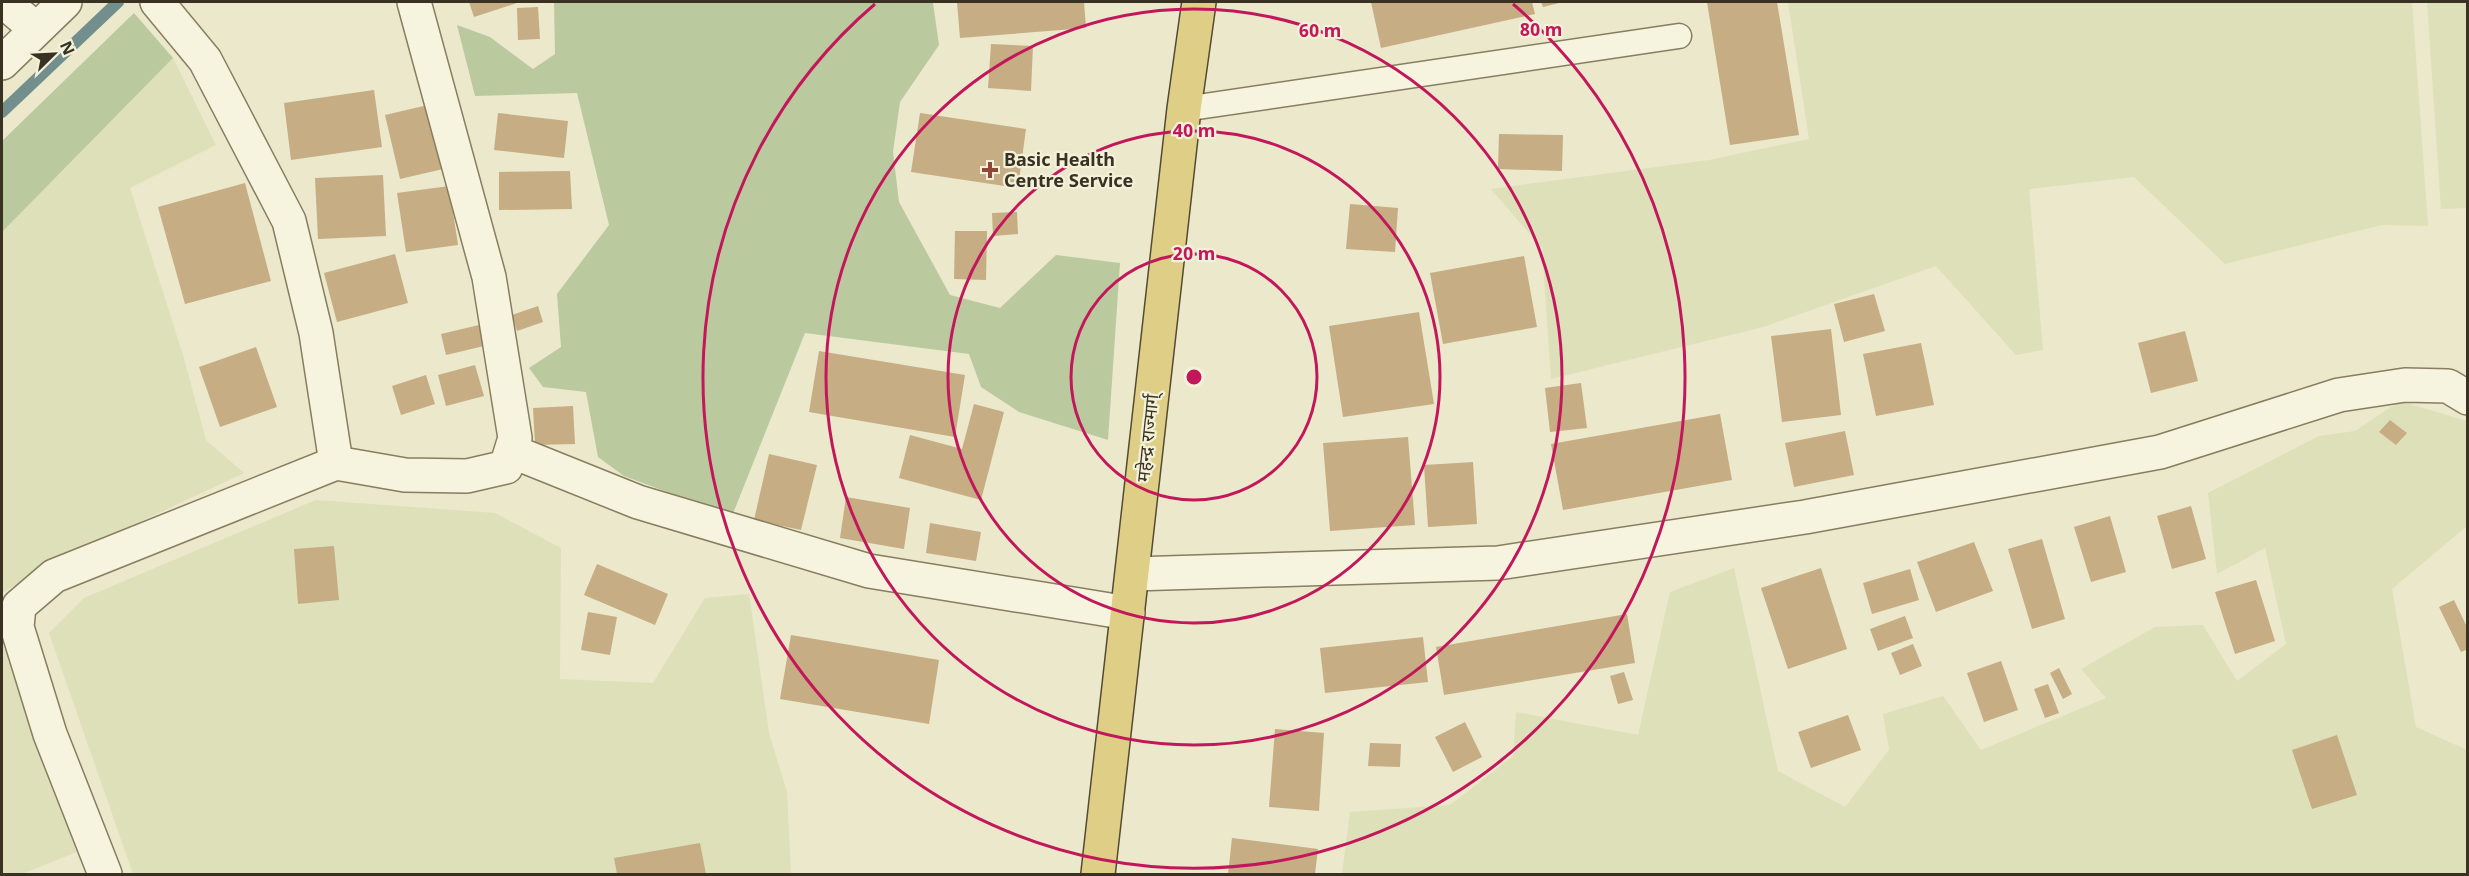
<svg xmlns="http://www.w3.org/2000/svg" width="2469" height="876" font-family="Georgia,'Noto Sans Devanagari',serif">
	<rect width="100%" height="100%" fill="#ebe8cb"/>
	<!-- farmland -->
	<path fill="#dee0b9" d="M1788,2H2412L2428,226L2382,225L2225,264L2134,177L2029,189L2043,350L2016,355L1936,266L1763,327L1551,379L1542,248L1491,189L1709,160L1809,139Z
		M2427,2H2467V208L2441,209Z
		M173,58L216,145L130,188L183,355L206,440L244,473L54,562L2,593V232Z
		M2400,401L2467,421V526L2392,589L2416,727L2467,750V874H1342L1350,812L1450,805L1513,756L1516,712L1638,735L1670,592L1734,568L1778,771L1845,807L1889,750L1883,714L1943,696L1981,750L2106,698L2081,669L2155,627L2203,625L2237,681L2286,644L2265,548L2217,574L2208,493L2319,436L2355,431Z
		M316,500L495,513L561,548L560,679L653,683L705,598L749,594L769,733L787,792L791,874H133L49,633L84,598Z
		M2,643L77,852L22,874H2Z"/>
	<!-- green -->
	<path fill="#bbc99f" d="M554,2L933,3L939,45L900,102L893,152L899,202L950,295L1000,308L1056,255L1120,263L1108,440L1019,412L981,387L969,354L805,333L732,516L624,476L598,457L586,392L543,387L529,368L561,347L557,294L609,225L577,93L475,96L457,25L490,37L533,69L555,54Z
		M134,13L173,58L2,232V141Z"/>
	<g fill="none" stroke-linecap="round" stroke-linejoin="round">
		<!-- stream -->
		<path stroke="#728e8d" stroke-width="12" d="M2,112L118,2"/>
	</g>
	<!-- building -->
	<path fill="#c6ad84" d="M469,2H520L474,17Z
		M957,2H1084L1086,28L960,38Z
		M1371,2H1532L1535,14L1381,48Z
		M1541,2H1563L1543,7Z
		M1707,2H1777L1799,135L1730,145Z
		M538,7L540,39L518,40L517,8Z
		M991,44L1033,46L1031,91L988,88Z
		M374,90L382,147L291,160L284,103Z
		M428,105L443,169L400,179L385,115Z
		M498,113L568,121L564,158L494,150Z
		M920,113L1026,129L1018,188L911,172Z
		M1499,134L1563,135L1562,171L1498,169Z
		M570,171L572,209L499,210V172Z
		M383,175L386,236L318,239L315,178Z
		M245,183L271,281L185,304L158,207Z
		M449,186L458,245L406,252L397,193Z
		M1350,204L1398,208L1395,252L1346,249Z
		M1017,212L1018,234L993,236L992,213Z
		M955,231H987L986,280L954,279Z
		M395,254L408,303L337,322L324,273Z
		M1524,256L1537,327L1443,344L1430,273Z
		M1874,294L1885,331L1844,342L1834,304Z
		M538,306L543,322L517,331L512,315Z
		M1419,312L1434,404L1343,417L1329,326Z
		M479,325L484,346L446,355L441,334Z
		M1831,329L1841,415L1782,422L1771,336Z
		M2185,331L2198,381L2151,393L2138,343Z
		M1921,343L1934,405L1876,416L1863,354Z
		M256,347L277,407L220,427L199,367Z
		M819,351L965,375L955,437L809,412Z
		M475,365L484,396L446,406L438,375Z
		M426,375L435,404L401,415L392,386Z
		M1581,383L1587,428L1550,432L1545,388Z
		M974,404L1004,412L981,500L899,478L910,435L962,449Z
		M573,406L575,444L535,445L533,408Z
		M1720,414L1732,480L1563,510L1551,444Z
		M2390,420L2407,433L2396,445L2379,432Z
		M1845,431L1854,475L1794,487L1785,443Z
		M1408,437L1415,525L1330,531L1323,443Z
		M769,454L817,465L801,530L754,520Z
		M1473,462L1477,524L1428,527L1424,465Z
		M846,497L910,508L904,549L840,538Z
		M2191,506L2206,559L2172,569L2157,516Z
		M2110,516L2126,572L2091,582L2074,527Z
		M930,523L981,532L976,561L926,553Z
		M2042,539L2065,619L2032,629L2008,549Z
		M1974,542L1993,591L1936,612L1917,562Z
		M334,546L339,600L298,604L294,549Z
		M597,564L668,594L655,625L584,595Z
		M1821,568L1847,649L1788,669L1761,588Z
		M1910,569L1919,600L1872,614L1863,583Z
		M2256,580L2275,641L2235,654L2215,592Z
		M2454,600L2468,629V649L2461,652L2439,607Z
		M588,612L617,617L610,655L581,650Z
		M1627,614L1635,663L1444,695L1436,647Z
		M1905,616L1913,638L1878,651L1870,629Z
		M791,635L939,660L929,724L780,699Z
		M1423,637L1428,682L1325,693L1320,648Z
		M1913,644L1922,666L1900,675L1891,653Z
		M2001,661L2018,710L1984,722L1967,673Z
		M2059,668L2072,694L2063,699L2050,673Z
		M1624,672L1633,700L1618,704L1610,676Z
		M2048,684L2059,713L2045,718L2034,689Z
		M1848,715L1861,750L1811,768L1798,732Z
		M1465,722L1482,757L1453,772L1435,737Z
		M1275,729L1324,733L1319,811L1269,807Z
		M2337,735L2357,795L2312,809L2292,750Z
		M1370,743L1401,744L1400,767L1368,766Z
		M1232,838L1318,849L1315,874H1228Z
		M700,843L706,874H617L614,858Z"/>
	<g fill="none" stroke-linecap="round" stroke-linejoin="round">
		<defs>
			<path id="service" d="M1184,109L1679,36"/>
			<path id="minor" d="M4,2L36,29
				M157,2L205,60L289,221L316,333L336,463
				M2,63L65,2
				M511,451L638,502L869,571L1128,613
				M1133,574L1498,563L1805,517L2160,452L2339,395L2405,385L2448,386L2468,398
				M105,874L50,734L17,627L19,606L54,576L336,463L405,475L467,476L506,467L515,438L489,277L414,2"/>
			<path id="trunk" d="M1098,874L1184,109L1199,2"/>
		</defs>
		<!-- service casing -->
		<use href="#service" stroke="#877d60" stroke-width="27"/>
		<!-- minor casing -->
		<use href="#minor" stroke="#877d60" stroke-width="36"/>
		<!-- trunk casing -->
		<use href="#trunk" stroke="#554a34" stroke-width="36"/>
		<!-- service -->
		<use href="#service" stroke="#f6f4de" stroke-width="24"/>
		<!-- minor -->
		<use href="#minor" stroke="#f6f4de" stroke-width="33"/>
		<!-- trunk -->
		<use href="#trunk" stroke="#dece86" stroke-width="33"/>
	</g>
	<!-- distance rings -->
	<g fill="none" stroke="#c2185b" stroke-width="3">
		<circle cx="1194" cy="377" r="123"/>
		<circle cx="1194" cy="377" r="246"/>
		<circle cx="1194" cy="377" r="368"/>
		<path d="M1513 4A491 491 0 1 1 875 4"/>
	</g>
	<!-- markers -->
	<path fill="#904836" stroke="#f3f1da" stroke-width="2" d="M987 161h6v6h6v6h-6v6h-6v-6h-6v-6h6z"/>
	<g text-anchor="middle" stroke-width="4.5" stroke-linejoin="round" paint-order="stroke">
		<!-- poi labels -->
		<g font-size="18" font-weight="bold" fill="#393222" stroke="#f3f1da" text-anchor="start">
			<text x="1004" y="166">Basic Health<tspan x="1004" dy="21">Centre Service</tspan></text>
		</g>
		<!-- street labels -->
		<g font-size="18" fill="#393222" stroke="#f3f1da">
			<text transform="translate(1148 438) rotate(-84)" y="6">महेन्द्र राज्मार्ग्</text>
		</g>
	</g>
	<circle cx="1194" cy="377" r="9" fill="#c2185b" stroke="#f3f1da" stroke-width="3"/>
	<g font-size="18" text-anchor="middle" font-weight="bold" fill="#c2185b" stroke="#f3f1da" stroke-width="4.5" stroke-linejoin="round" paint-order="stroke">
		<text x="1541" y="36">80 m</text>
		<text x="1320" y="37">60 m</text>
		<text x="1194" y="137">40 m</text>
		<text x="1194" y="260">20 m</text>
	</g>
	<!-- border -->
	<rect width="2469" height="876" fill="none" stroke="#393222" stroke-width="6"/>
	<!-- north arrow -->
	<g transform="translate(54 54) rotate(66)" stroke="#f3f1da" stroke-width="4.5" paint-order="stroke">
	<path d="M0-4.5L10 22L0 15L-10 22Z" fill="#393222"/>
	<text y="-9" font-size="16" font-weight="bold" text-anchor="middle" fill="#393222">N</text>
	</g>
</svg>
